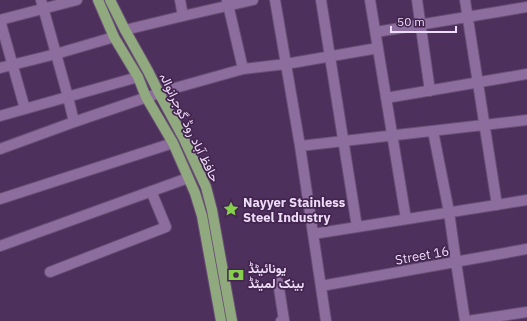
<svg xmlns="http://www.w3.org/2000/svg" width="527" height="321" font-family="'IBM Plex Sans',Vazirmatn,sans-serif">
	<rect width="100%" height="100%" fill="#4e305c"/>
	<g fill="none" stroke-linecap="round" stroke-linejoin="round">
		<defs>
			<path id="minor" d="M41,0L68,97L74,122
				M180,0L183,16
				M227,0L243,69
				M275,0L300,146L326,321
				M321,0L357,227
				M370,0L406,219
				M417,0L430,91
				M465,0L497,205
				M0,20L25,109
				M0,20L77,0
				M125,30L183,16L253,0
				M376,32L527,7
				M0,68L56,54L114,37
				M386,98L527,74
				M0,116L138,77
				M433,131L449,212L456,262L465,321
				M300,146L527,120
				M0,149L74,122L168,90L243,69L286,64L378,48
				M0,199L173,143
				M313,234L527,200
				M0,246L188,178
				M50,272L166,227L151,191
				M278,282L284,320L281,321
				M321,286L527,249
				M468,321L527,312"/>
			<path id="major" d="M98,0L114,37L138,77L146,97L173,143L195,193L202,216L221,321
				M110,0L125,30L148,71L159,93L183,137L206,187L212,210L232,321"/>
		</defs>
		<!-- minor casing -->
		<use href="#minor" stroke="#674e73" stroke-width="12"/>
		<!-- major casing -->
		<use href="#major" stroke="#674e73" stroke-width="12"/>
		<!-- minor -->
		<use href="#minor" stroke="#8d6d9e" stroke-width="10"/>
		<!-- major -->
		<use href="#major" stroke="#91a97e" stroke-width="10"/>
	</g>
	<!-- icons -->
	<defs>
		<symbol id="sight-bare" viewBox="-9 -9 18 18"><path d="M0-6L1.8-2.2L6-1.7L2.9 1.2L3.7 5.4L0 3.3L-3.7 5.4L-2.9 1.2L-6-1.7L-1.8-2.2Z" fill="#85cf4d" stroke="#432550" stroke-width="2.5" paint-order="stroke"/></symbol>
		<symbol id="bank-bare" viewBox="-9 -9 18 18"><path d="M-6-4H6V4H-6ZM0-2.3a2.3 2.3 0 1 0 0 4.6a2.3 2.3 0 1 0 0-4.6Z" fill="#85cf4d" stroke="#432550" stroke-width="2.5" paint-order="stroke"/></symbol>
	</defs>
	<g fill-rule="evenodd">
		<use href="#sight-bare" x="220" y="198" width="22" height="22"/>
		<use href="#bank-bare" x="225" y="264" width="22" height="22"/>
	</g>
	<g text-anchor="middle" stroke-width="3.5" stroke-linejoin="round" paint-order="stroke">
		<!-- street labels -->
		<g font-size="13" fill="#eeddf7" stroke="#432550">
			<text transform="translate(190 127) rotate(64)" y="5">حافظ آباد روڈ گوجرانوالہ</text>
			<text transform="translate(422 255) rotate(-10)" y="5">Street 16</text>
		</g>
		<!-- poi labels -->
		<g font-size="13" font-weight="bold" fill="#eeddf7" stroke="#432550" text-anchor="start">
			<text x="243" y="207">Nayyer Stainless<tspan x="243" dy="15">Steel Industry</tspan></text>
			<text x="248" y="273">یونائیٹڈ<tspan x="248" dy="15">بینک لمیٹڈ</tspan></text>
		</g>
	</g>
	<!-- scale -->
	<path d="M391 26v6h65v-6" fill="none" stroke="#eeddf7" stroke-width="2"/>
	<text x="397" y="26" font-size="12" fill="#eeddf7" stroke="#432550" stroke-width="3" paint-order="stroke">50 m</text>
</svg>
